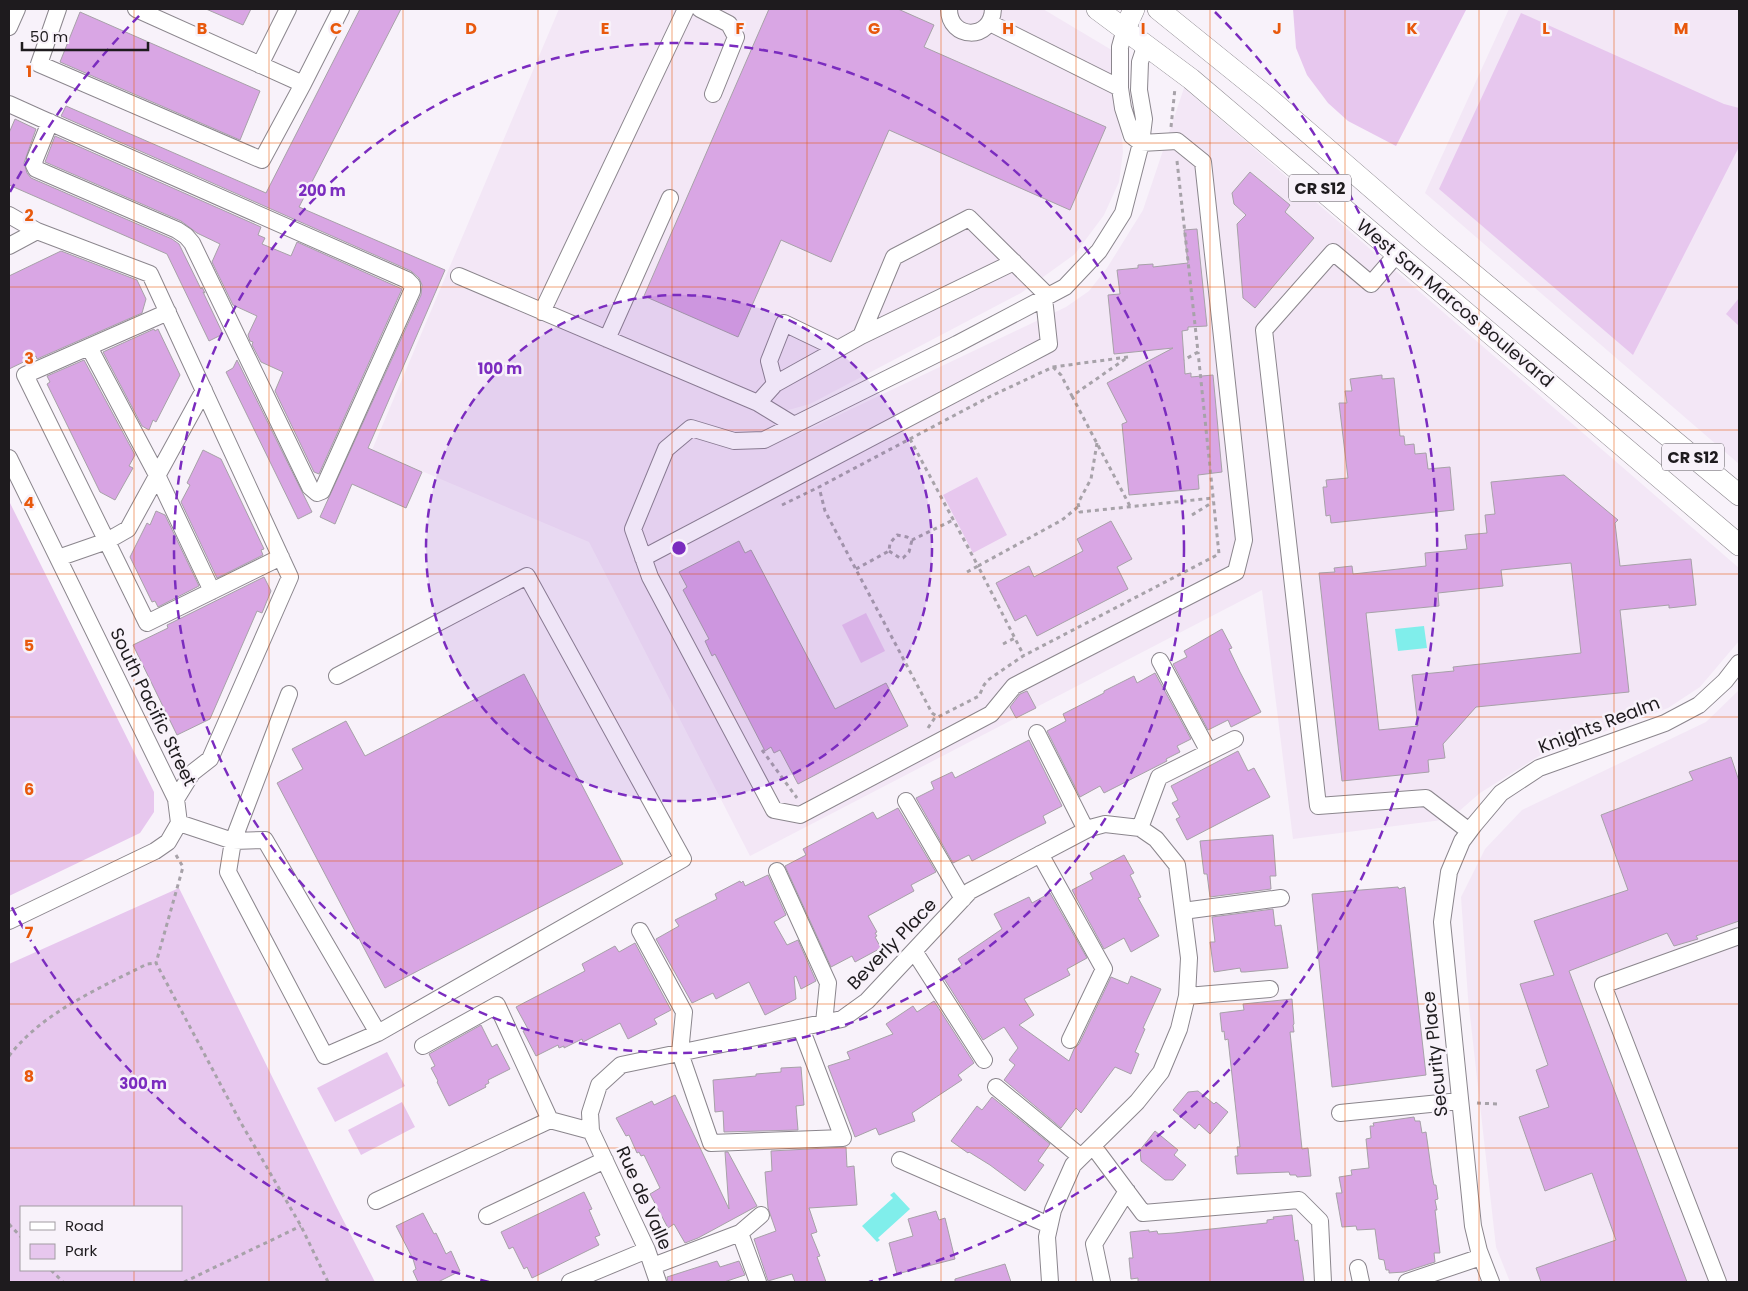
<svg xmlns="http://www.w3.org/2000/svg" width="1748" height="1291" font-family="Poppins,sans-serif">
	<rect width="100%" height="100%" fill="#f8f2fa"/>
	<!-- built -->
	<path fill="#f3e7f6" d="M559,9H1043L1115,52L1123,152L1119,182L1104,215L1075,254L1021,293L810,404L763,417L801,433L1066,307L1089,291L1107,268L1143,210L1184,88L1739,568V641L1700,687L1668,708L1539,756L1480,793L1450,819L1293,839L1262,590L750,856L589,542L372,450Z
		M1509,9H1739V464L1425,193Z
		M1739,690V1282H1510L1496,1247L1468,998L1461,897L1485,849L1522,810L1706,722Z"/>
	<!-- green -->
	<path fill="#e7c7ee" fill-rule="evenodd" d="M1293,9H1466V10L1396,146L1348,121L1328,103L1307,75L1296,48Z
		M1521,13L1724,104L1739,108V147L1633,355L1439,189Z
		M1739,298V326L1726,314Z
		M977,477L1007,535L973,553L943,495Z
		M9,501L154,792V812L140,833L9,896Z
		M866,613L885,651L861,663L842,625Z
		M179,888L335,1204L375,1282H9V964ZM181,1207V1270H21V1207Z
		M387,1052L405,1086L335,1122L317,1088Z
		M402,1102L415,1127L361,1155L348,1130Z"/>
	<!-- water -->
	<path fill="#80eeeb" d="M1424,626L1427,648L1398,651L1395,629Z
		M894,1192L910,1209L878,1238L880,1240L877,1242L862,1226L893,1198L890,1195Z"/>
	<!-- building -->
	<path fill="#d9a6e4" stroke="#a7a1a8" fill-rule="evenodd" d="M206,9H251L243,25Z
		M360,9H401L299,207L445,270L368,448L422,472L406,508L352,484L335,524L320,517L421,295L422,285L419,278L411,271L61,116L66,106L266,193Z
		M769,9H898L934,25L924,47L1106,127L1070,210L889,130L831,262L781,240L738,337L644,296Z
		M80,12L260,91L240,140L60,62Z
		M15,119L36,129L24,163L27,173L31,178L172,239L179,244L201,289L202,287L205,293L203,292L223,334L209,341L167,254L9,185V133Z
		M55,136L261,227L258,235L265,238L262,244L291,256L297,242L402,289L319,474L314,472L275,391L283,372L261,362L252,345L253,342L250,341L248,335L257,316L233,305L212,262L220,244L197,233L181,221L45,162Z
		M1250,172L1290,205L1285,212L1314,238L1255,308L1243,298L1237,224L1246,215L1234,204L1232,193Z
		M1197,229L1207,326L1188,327V330L1182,331L1185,374L1191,373V377L1213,375L1222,472L1198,475L1199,489L1129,495L1122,424L1127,422L1107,383L1173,348L1114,354L1108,295L1120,294L1117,270L1138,268V265L1153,264V267L1188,263L1184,230Z
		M61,251L137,280L146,299L142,313L37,359L36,356L9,369V276Z
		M154,329L155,331L158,329L180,375L156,422L153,420L149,430L142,426L103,352Z
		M84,360L135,455L129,466L133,468L115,500L100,492L47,384L50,382L47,376Z
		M237,360L312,512L298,519L226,372L233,368Z
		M1382,375V379L1394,378L1400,436H1404L1405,445L1414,444L1415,454L1426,453L1428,469L1450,467L1454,510L1331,523L1330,515L1326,516L1323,487H1327L1326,480L1348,478L1339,403H1347L1345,391H1352L1350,379Z
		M203,450L221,459L264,549L261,550L263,555L217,578L181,502L190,485L187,483Z
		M1564,475L1618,520L1615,523L1620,566L1691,559L1696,605L1669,608V605L1620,610L1629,692L1476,707L1443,744L1445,758L1428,760L1429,772L1342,781L1319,573L1335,572L1334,568L1352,566L1353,574L1426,566L1425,553L1467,549L1465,535L1487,533L1485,515L1495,514L1491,482ZM1571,563L1581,653L1453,667L1454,671L1412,675L1418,726L1379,730L1366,613L1439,606L1438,593L1503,586L1501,570Z
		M156,511L165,515L199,586L158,607L155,601L152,602L130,557L147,523L150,525Z
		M1111,521L1132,559L1117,567L1128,589L1037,636L1026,615L1015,621L996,583L1029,566L1034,577L1083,551L1077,539Z
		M739,541L745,553L751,550L835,709L886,683L908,726L798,784L780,750L774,753L771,747L765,751L715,654L712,656L705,641L709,639L683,590L687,587L679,572Z
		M264,577L271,591L262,613L257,611L210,719L177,735L133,645L168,628L167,625Z
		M1222,629L1232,648L1229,649L1240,672L1261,712L1231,727L1228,720L1208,730L1173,664L1187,657L1184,651Z
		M1155,673L1191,739L1177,746L1180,752L1166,759L1167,761L1104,793L1100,786L1080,797L1047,731L1066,721L1063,714L1104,693V691L1134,676L1137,683Z
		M524,674L623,864L385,988L277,783L303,769L292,749L346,721L365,756Z
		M1027,691L1036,708L1016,718L1010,707L1020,694Z
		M1029,740L1062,806L1043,816L1046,823L1018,837L972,861L969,855L953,863L916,798L934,789L931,782L952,772L955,778Z
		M1238,751L1248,771L1254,768L1270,797L1187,840L1176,819L1180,817L1172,803L1178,800L1171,786Z
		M1731,757L1739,781V921L1696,936L1698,939L1674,946L1667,933L1569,971L1687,1282H1541L1536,1268L1616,1240L1592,1173L1545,1191L1519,1117L1549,1107L1536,1070L1548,1065L1520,984L1554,975L1534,921L1628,890L1601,815L1693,780L1689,772Z
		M898,808L936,872L911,885L914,891L868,916L877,932L875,933L877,936L875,937L881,948L855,962L852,956L831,967L785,866L806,855L803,849L873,812L877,819Z
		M1273,835L1276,876H1270L1271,889L1210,897L1207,874H1204L1200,841Z
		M1124,855L1134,873L1130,875L1141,897L1138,898L1159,936L1131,952L1124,938L1104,949L1072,890L1093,879L1090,873Z
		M768,875L786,915L774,922L787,945L798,940L816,981L801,989L796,976L794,977L796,999L765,1015L749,982L716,999L713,993L692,1003L656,939L679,926L675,920L717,899L715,894L740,881L741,883L743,881L745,886Z
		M1398,887L1399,889L1405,887L1426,1075L1332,1087L1312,894Z
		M1050,893L1087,958L1067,969L1070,975L1024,999L1034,1015L1019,1025L1069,1061L1074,1049L1079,1044L1111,977L1128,984L1131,976L1161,989L1143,1028L1145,1029L1135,1052L1139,1054L1131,1074L1115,1067L1081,1113L1076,1108L1061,1128L1004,1080L1015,1065L1009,1060L1018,1048L1004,1027L983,1040L943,977L962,965L958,959L1002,929L994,914L1029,897L1032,903Z
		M1273,909L1275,926L1281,925L1288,968L1245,972H1241L1240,968L1214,972L1210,942H1215L1212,917Z
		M635,943L671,1010L654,1019L657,1024L628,1039L620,1023L583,1042L582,1039L564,1048V1046L559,1048L558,1045L536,1056L523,1031L528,1029L516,1007L585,971L582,964L615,946L619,952Z
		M1292,999L1294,1024L1293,1025L1294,1032H1290L1302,1149L1308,1148L1311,1176L1297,1177L1296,1175H1290L1289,1172L1237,1174L1235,1156H1238L1237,1147H1240L1228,1039L1225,1040L1224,1031L1222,1032L1220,1013L1244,1010L1243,1004Z
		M934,1001L974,1063L958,1075L962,1080L912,1113L915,1121L879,1135L876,1128L855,1137L828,1066L850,1059L847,1052L893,1034L886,1024L913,1006L917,1012Z
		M481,1025L492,1047L497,1044L510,1069L488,1080L489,1083L485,1085L486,1087L449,1106L437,1082L438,1081L431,1068L435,1066L429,1054Z
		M801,1067L804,1105L796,1106L798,1130L724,1132L723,1111L715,1112L713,1080L756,1076V1074L781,1072V1068Z
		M1198,1091L1214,1104L1216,1102L1228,1112L1210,1134L1199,1124L1195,1129L1173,1110L1188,1092Z
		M675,1095L729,1209L725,1152H728L757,1206L698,1238L685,1243L674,1224L668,1228L650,1194L660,1188L644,1155L641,1156L639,1152L637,1153L629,1135L626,1136L616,1118L652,1101L654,1105Z
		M992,1097L1050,1144L1038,1161L1044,1165L1025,1191L990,1165L969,1152L968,1153L951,1141L977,1106L982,1110Z
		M1414,1117L1415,1121H1420L1422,1133L1426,1132L1432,1175L1434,1185H1436L1438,1199L1435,1200L1437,1210H1435L1440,1253H1434L1435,1262L1404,1272L1389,1273V1270H1386L1384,1260L1379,1259L1375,1229L1357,1230L1356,1226L1342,1227L1336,1193H1342L1339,1177L1352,1175L1351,1170L1369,1168L1366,1139L1371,1138L1370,1126H1374L1373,1123Z
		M1155,1131L1178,1150L1174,1155L1186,1165L1173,1180H1165L1141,1161L1140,1150Z
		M846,1147L847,1167L854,1166L857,1205L809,1208L817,1232L811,1234L820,1256L817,1257L826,1282H795L792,1274L768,1281L754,1239L776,1231L768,1208L765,1172L772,1171L771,1151Z
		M584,1192L592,1209L589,1210L600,1235L595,1237L599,1245L532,1278L527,1267L524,1269L513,1247L509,1249L501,1232Z
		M936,1211L939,1220L945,1218L955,1259L897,1274L889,1243L913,1236L908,1219Z
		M423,1213L434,1234L436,1233L446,1254L451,1251L460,1271L438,1282H418L413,1271L416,1269L413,1259L396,1226Z
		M1292,1215L1295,1241L1298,1240L1304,1282H1138V1278L1131,1279L1129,1258H1133L1130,1232L1149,1230V1232L1157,1231L1158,1234L1174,1233L1267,1223V1220L1274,1219L1273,1217Z
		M717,1261L720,1267L739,1261L745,1275L724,1282H668L667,1277Z
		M1005,1264L1011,1282H955V1279Z"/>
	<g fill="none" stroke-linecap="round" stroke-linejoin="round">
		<defs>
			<path id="minor" d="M58,9L39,64L262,160L303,84L136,9
				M700,9L729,24L736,37L713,94
				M949,9C949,40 992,41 993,9
				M990,23L1120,88
				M9,27L17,9
				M1125,29L1120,47V88L1123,108L1132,136L1141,143
				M260,65L288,9
				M303,84L341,9
				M9,104L40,118L407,280L412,285V291L322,491L317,493L310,487L192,243L186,236L177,230L36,169L34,165L35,159L50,122
				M1141,143L1177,141L1203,162L1244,540L1236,572L1014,686L991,714L800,815L774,810L650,577L633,529L666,449L691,428L734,441L764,440L957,344L1065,287L1099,251L1123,213L1141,143L1144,119L1139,90L1140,62L1146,44
				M9,215L37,231
				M9,246L37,231L150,274L290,577L210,759L192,773L176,799
				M1397,254L1371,284L1333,252L1264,330L1318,806L1426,798L1469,831
				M459,276L758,403
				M168,312L25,375L147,623L281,557
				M542,312L686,9
				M861,336L1014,262
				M607,339L670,198
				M89,347L157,475L212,591
				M775,384L769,361L784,323L838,349
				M794,425L758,403L775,384L861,336L894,257L969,218L1048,296
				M9,458L176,799L179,823L168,842L155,851L9,921
				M58,558L107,541L128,529L204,390
				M643,558L1049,344L1044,298
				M1160,661L1209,752
				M337,676L527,576L683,859L378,1033
				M1037,733L1086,830
				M906,801L963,899
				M179,823L233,841L289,694
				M1140,828L1159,777L1235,739
				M265,840L378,1033L325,1056L228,872L233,841Z
				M1040,854L1104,969L1070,1040
				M777,871L828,983L824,1023
				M1183,911L1281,898
				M640,931L684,1012L680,1053L711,1143L843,1138L801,1028
				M914,951L984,1060
				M1187,996L1270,989
				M423,1046L497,1005L550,1120
				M996,1087L1081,1157
				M1340,1113L1460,1101
				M1093,1146L1143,1213L1299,1200L1320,1221L1323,1282
				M900,1160L1049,1225
				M376,1201L550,1120L591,1131
				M487,1216L605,1160
				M740,1233L761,1215
				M653,1266L740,1233L758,1282
				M1358,1268L1361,1282
				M570,1282L647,1250
				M658,1282L647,1250L591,1131L590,1113L599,1085L621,1065L842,1019L867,1001L970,891L1090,828L1105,824L1140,828L1156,839L1177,865L1189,958L1187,996L1179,1029L1161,1072L1137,1102L1073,1165L1053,1210L1047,1237L1050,1282
				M1102,1282L1094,1244L1127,1191
				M1407,1282L1481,1257
				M1491,1282L1479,1251L1473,1226L1442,922L1449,872L1462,841L1474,825L1501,793L1539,768L1665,723L1699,705L1725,681L1739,663
				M1718,1282L1603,985L1739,936"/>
			<path id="major" d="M1097,9L1191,79L1739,545
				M1158,9L1267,97L1432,240L1739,495
				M1125,29L1134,9"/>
		</defs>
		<!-- minor casing -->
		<use href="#minor" stroke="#8b868d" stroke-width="18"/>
		<!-- major casing -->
		<use href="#major" stroke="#8b868d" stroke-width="22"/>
		<!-- path -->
		<path stroke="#a7a2a9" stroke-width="3" stroke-dasharray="4 4" stroke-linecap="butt" d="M1171,127L1175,88
			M1177,161L1198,352L1184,360
			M1128,357L1053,367L991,396L819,487L825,511L932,713L938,717L979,696L984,685L988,680L1023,656L1219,554L1198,352
			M1053,367L1061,375L1072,396L1128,357
			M1072,396L1131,508
			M910,439L978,566L1062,520L1079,506
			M1097,443L1091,479L1078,503L1080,512L1213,498
			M782,505L819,487
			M1192,515L1213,502
			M889,551L900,558H903L909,552L912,540
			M856,569L889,551L890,543L897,535L907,537L912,540L953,520
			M967,572L978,566L1024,656
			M1003,644L1015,638
			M928,728L936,716
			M762,750L797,798
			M176,855L183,867L156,963L241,1123L301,1226L328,1282
			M9,1056C43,1012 98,989 147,964L156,963
			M1477,1103L1498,1104
			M9,1224L21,1237
			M51,1270L63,1282
			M184,1282L301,1226"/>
		<!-- minor -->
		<use href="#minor" stroke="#fff" stroke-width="16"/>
		<!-- major -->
		<use href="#major" stroke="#fff" stroke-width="21"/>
	</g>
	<!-- grid -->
	<path fill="none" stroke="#e8590c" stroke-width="1" stroke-opacity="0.55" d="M134,9V1207M269,9V1282M403,9V1282M538,9V1282M672,9V1282M807,9V1282M941,9V1282M1076,9V1282M1210,9V1282M1345,9V1282M1479,9V1282M1614,9V1282M9,143H1739M9,287H1739M9,430H1739M9,574H1739M9,717H1739M9,861H1739M9,1004H1739M9,1148H1739M134,1270V1282"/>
	<!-- distance rings -->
	<circle cx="679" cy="548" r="253" fill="#7b2cbf" fill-opacity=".12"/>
	<g fill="none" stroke="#7b2cbf" stroke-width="2.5" stroke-dasharray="9 6">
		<circle cx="679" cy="548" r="253"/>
		<circle cx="679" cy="548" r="505"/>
		<path d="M489 1282A758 758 0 0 1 10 904M10 192A758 758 0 0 1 143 12M1215 12A758 758 0 0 1 869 1282"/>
	</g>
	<g text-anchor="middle" stroke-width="5" stroke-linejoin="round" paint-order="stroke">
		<!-- shield labels -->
		<g fill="#f8f2fa" stroke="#5f5c60" stroke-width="1">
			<rect x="1289" y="174.5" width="62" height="27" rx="4"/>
			<rect x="1662" y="443.5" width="62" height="27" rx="4"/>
		</g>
		<g font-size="16" font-weight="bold" fill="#1e1b1e">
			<text x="1320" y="194">CR S12</text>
			<text x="1693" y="463">CR S12</text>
		</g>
		<!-- street labels -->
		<g font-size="18" fill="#1e1b1e" stroke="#f8f2fa">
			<text transform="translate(1455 303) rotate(40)" y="6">West San Marcos Boulevard</text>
			<text transform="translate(153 707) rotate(64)" y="6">South Pacific Street</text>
			<text transform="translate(1599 725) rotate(-21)" y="6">Knights Realm</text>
			<text transform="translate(892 944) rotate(-46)" y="6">Beverly Place</text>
			<text transform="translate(1435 1054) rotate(-96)" y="6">Security Place</text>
			<text transform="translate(644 1198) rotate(66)" y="6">Rue de Valle</text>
		</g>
	</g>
	<g font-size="16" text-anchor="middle" font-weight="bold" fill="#e8590c" stroke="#f8f2fa" stroke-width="5" stroke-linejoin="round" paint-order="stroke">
		<text x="202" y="34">B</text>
		<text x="336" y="34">C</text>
		<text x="471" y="34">D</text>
		<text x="605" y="34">E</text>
		<text x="740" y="34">F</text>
		<text x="874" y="34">G</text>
		<text x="1008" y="34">H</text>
		<text x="1143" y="34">I</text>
		<text x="1277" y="34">J</text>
		<text x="1412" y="34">K</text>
		<text x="1546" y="34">L</text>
		<text x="1681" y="34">M</text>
		<text x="29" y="77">1</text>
		<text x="29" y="221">2</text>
		<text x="29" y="364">3</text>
		<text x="29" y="508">4</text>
		<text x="29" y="651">5</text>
		<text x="29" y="795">6</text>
		<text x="29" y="938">7</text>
		<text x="29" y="1082">8</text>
	</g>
	<circle cx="679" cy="548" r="8" fill="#7b2cbf" stroke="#f8f2fa" stroke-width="2.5"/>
	<g font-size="15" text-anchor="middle" font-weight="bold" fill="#7b2cbf" stroke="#f8f2fa" stroke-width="5" stroke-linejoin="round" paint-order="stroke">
		<text x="322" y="196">200 m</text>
		<text x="500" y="374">100 m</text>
		<text x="143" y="1089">300 m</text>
	</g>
	<!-- border -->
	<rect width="1748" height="1291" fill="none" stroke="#1e1b1e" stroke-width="20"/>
	<!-- legend -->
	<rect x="20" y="1206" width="162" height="65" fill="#f8f2fa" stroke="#a19ca2"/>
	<rect x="30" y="1222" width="25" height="8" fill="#ffffff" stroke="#a19ca2"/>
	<text x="65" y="1231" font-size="15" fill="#1e1b1e">Road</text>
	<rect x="30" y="1244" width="25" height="15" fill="#e7c7ee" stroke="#a19ca2"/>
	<text x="65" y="1256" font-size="15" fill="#1e1b1e">Park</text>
	<!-- scale -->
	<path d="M22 42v8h126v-8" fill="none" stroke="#1e1b1e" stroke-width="2.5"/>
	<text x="30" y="42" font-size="15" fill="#1e1b1e" stroke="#f8f2fa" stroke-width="4" paint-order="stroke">50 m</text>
</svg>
